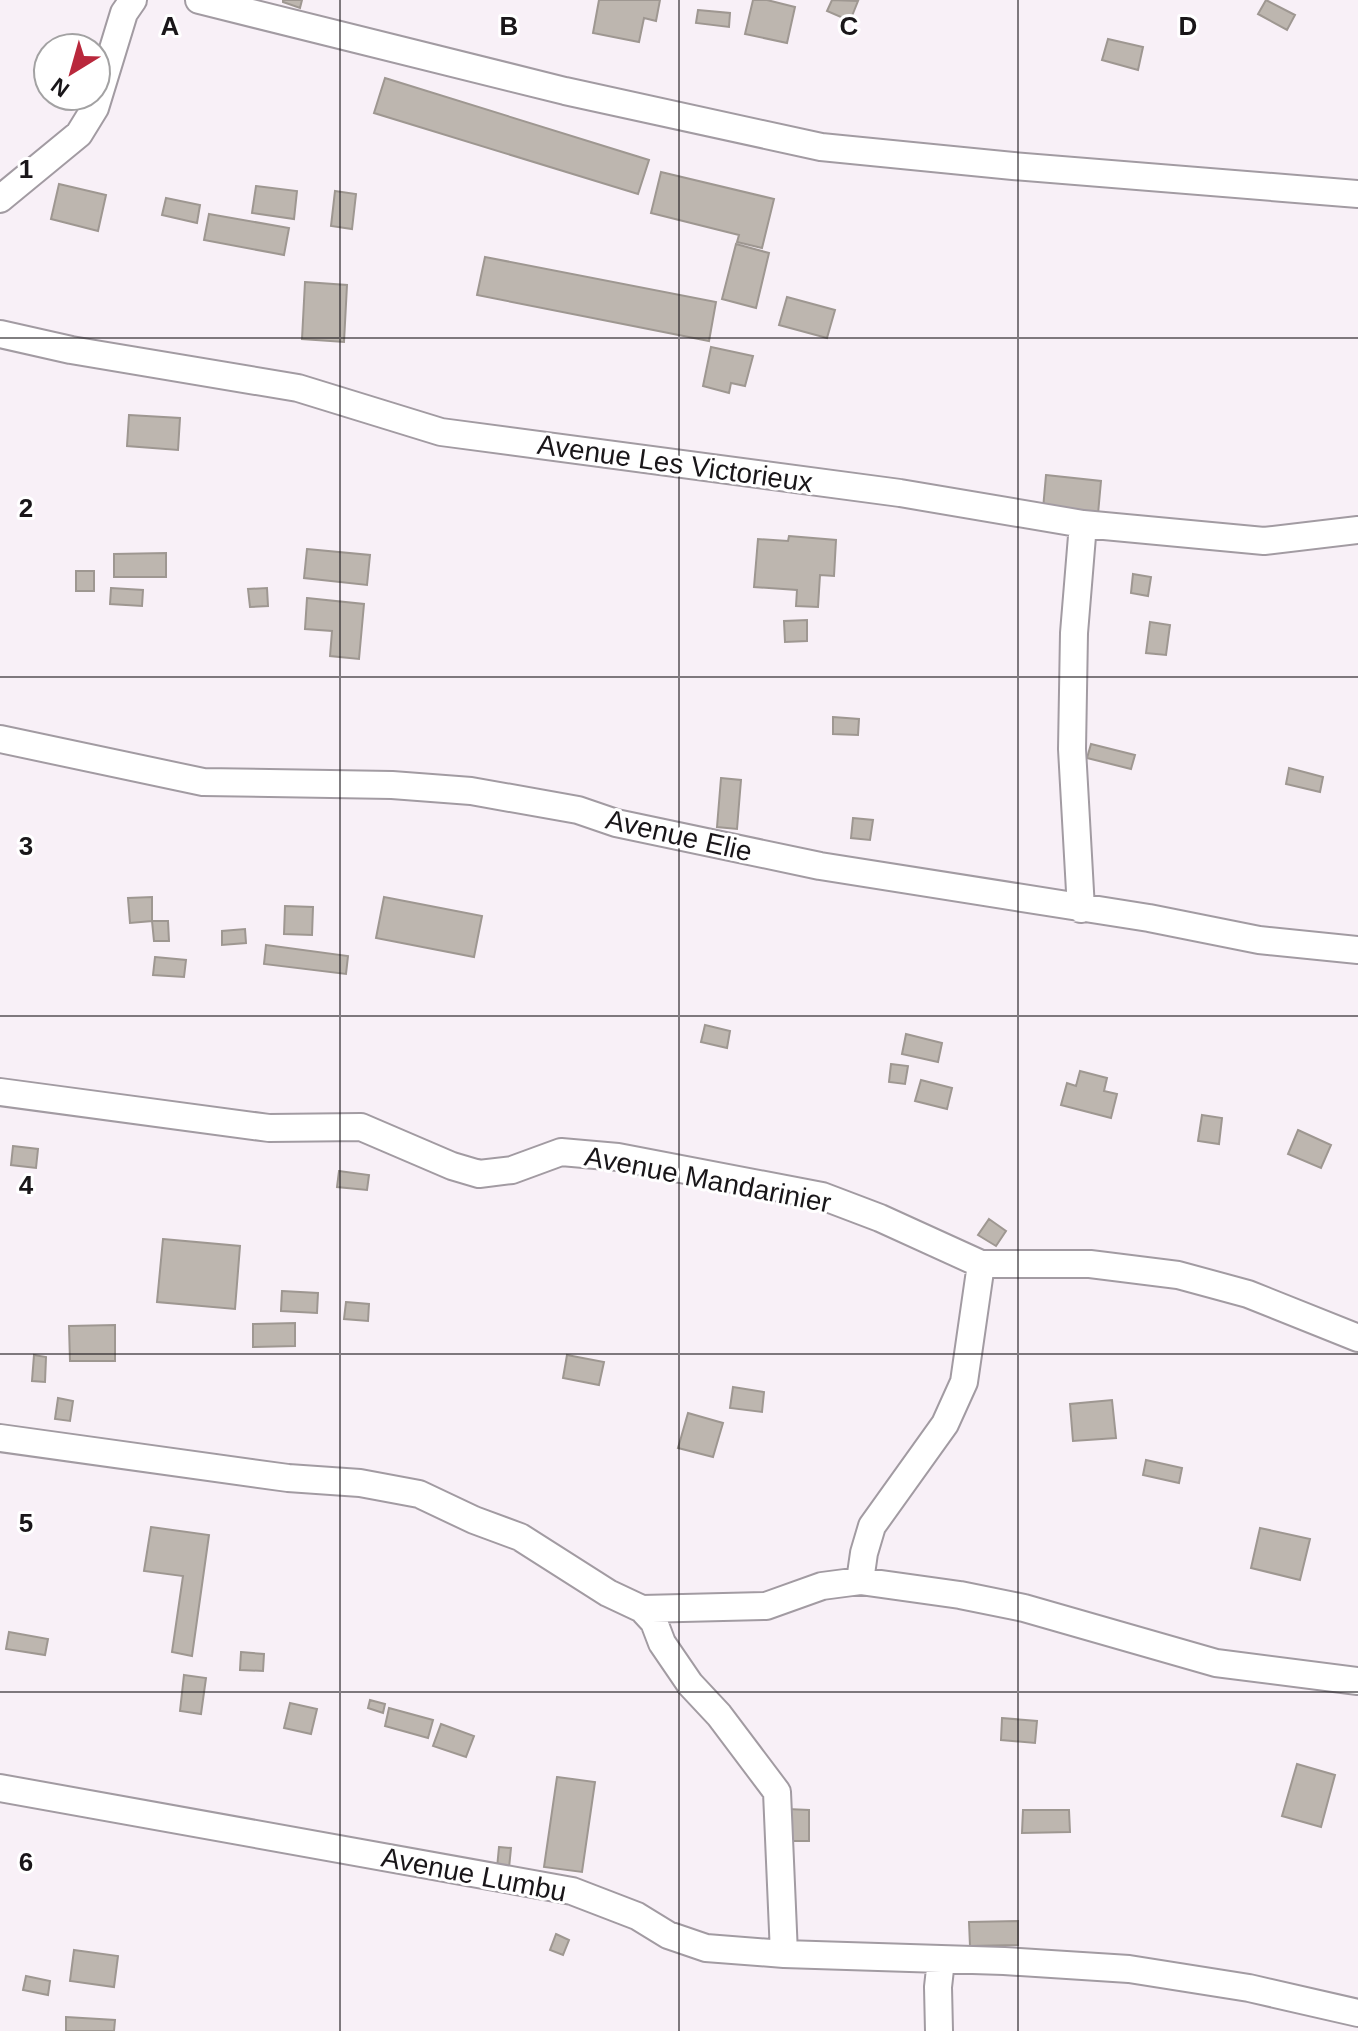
<svg xmlns="http://www.w3.org/2000/svg" width="1358" height="2031" font-family="Arial,sans-serif">
	<rect width="100%" height="100%" fill="#f8f0f7"/>
	<!-- building -->
	<path fill="#bdb6af" stroke="#9e9791" stroke-width="2" d="M283,0H302L300,8L283,2Z
		M599,0H660L656,21L644,18L639,42L593,33Z
		M753,0H767L795,7L787,43L745,34Z
		M832,0L858,1L850,21L827,11Z
		M1266,0L1295,15L1287,30L1258,14Z
		M698,10L730,13L729,27L696,23Z
		M1108,39L1143,47L1138,70L1102,60Z
		M385,78L649,160L638,194L374,113Z
		M661,172L774,199L762,248L737,242L739,235L651,213Z
		M59,184L106,195L98,231L51,219Z
		M256,186L297,191L294,219L252,213Z
		M335,191L356,194L352,229L331,226Z
		M166,198L200,205L197,223L162,215Z
		M209,214L289,228L284,255L204,240Z
		M736,244L769,253L756,308L722,299Z
		M485,257L716,302L709,341L477,295Z
		M305,282L347,285L344,342L302,339Z
		M787,297L835,310L827,338L779,325Z
		M711,347L753,356L745,386L731,383L729,393L703,386Z
		M129,415L180,418L178,450L127,446Z
		M1046,475L1101,481L1098,514L1043,509Z
		M789,536L836,540L834,576L820,575L818,607L796,606L797,590L754,587L758,539L788,541Z
		M307,549L370,555L367,585L304,578Z
		M166,553V577H114V554Z
		M76,571H94V591H76Z
		M1133,574L1151,577L1148,596L1131,593Z
		M111,588L143,590L142,606L110,604Z
		M267,588L268,606L250,607L248,589Z
		M307,598L364,604L359,659L330,656L332,631L305,629Z
		M807,620V641L785,642L784,621Z
		M1150,622L1170,625L1166,655L1146,653Z
		M833,717L859,719L858,735L833,734Z
		M1091,744L1135,755L1131,769L1087,758Z
		M1289,768L1323,777L1320,792L1286,784Z
		M721,778L741,780L737,829L717,827Z
		M853,818L873,820L870,840L851,838Z
		M152,897V921L130,923L128,898Z
		M384,897L482,916L474,957L376,938Z
		M285,906L313,907L312,935L284,934Z
		M152,921H168L169,941H154Z
		M245,929L246,943L222,945V931Z
		M266,945L348,956L346,974L264,964Z
		M155,957L186,960L184,977L153,975Z
		M705,1025L730,1031L727,1048L701,1042Z
		M906,1034L942,1043L938,1062L902,1054Z
		M891,1064L908,1066L905,1084L889,1082Z
		M1080,1071L1107,1078L1104,1091L1117,1094L1111,1118L1061,1105L1067,1083L1076,1086Z
		M921,1080L952,1088L947,1109L915,1101Z
		M1202,1115L1222,1118L1219,1144L1198,1141Z
		M1298,1130L1331,1145L1321,1168L1288,1154Z
		M13,1146L38,1149L36,1168L11,1165Z
		M339,1171L369,1175L367,1190L337,1187Z
		M989,1219L1006,1231L996,1246L978,1235Z
		M163,1239L240,1246L235,1309L157,1302Z
		M282,1291L318,1293L317,1313L281,1311Z
		M346,1302L369,1304L368,1321L344,1319Z
		M295,1323V1346L253,1347V1324Z
		M115,1325V1361H70L69,1326Z
		M34,1355L46,1357L45,1382L32,1381Z
		M567,1355L604,1362L599,1385L563,1378Z
		M733,1387L764,1392L762,1412L730,1408Z
		M58,1398L73,1401L70,1421L55,1419Z
		M1112,1400L1116,1438L1073,1441L1070,1404Z
		M688,1413L723,1423L713,1457L678,1448Z
		M1146,1460L1182,1468L1179,1483L1143,1475Z
		M151,1527L209,1535L192,1656L172,1652L183,1576L144,1571Z
		M1260,1528L1310,1539L1300,1580L1251,1568Z
		M9,1632L48,1639L45,1655L6,1649Z
		M241,1652L264,1654L263,1671L240,1670Z
		M184,1675L206,1678L201,1714L180,1711Z
		M370,1700L385,1704L383,1713L368,1708Z
		M290,1703L317,1709L311,1734L284,1728Z
		M389,1708L433,1720L428,1738L385,1726Z
		M1002,1718L1037,1721L1035,1743L1001,1740Z
		M441,1724L474,1736L466,1757L433,1746Z
		M1297,1764L1335,1775L1321,1827L1282,1816Z
		M557,1777L595,1782L582,1872L544,1867Z
		M787,1809L809,1810V1841H786Z
		M1023,1810H1069L1070,1832L1022,1833Z
		M499,1847L511,1848L509,1868H497Z
		M1018,1921V1945L970,1946L969,1922Z
		M556,1934L569,1940L563,1955L550,1950Z
		M74,1950L118,1956L114,1987L70,1981Z
		M26,1976L50,1981L48,1995L23,1990Z
		M66,2017L115,2020L114,2031H66Z"/>
	<g fill="none" stroke-linecap="round" stroke-linejoin="round">
		<defs>
			<path id="street" d="M199,0L565,91L821,147L1013,166L1358,194
				M0,199L79,134L95,108L124,13L133,0
				M0,334L71,350L298,388L441,432L900,493L1083,524L1264,541L1358,530
				M0,739L203,782L392,785L471,791L578,810L616,823L820,866L1149,918L1259,940L1358,950
				M1081,909L1072,749L1074,633L1083,524
				M0,1092L269,1128L361,1127L452,1166L479,1174L512,1170L561,1152L618,1157L822,1196L880,1218L981,1264H1090L1178,1275L1248,1294L1358,1338
				M0,1438L288,1478L360,1483L419,1494L474,1520L520,1537L608,1593L642,1609L654,1622L662,1643L690,1684L719,1715L777,1792L784,1954
				M860,1581L864,1553L872,1526L945,1424L964,1382L981,1264
				M642,1609L766,1606L822,1586L860,1581L960,1595L1024,1608L1216,1663L1358,1681
				M0,1788L572,1891L637,1916L668,1935L706,1948L784,1954L1004,1961L1129,1969L1249,1988L1358,2013
				M939,2031L938,1987L941,1960"/>
		</defs>
		<!-- street casing -->
		<use href="#street" stroke="#a29ba2" stroke-width="30"/>
		<!-- street -->
		<use href="#street" stroke="#fff" stroke-width="26"/>
	</g>
	<!-- grid -->
	<path fill="none" stroke="#191619" stroke-width="2" stroke-opacity="0.55" d="M340,0V2031M679,0V2031M1018,0V2031M0,338H1358M0,677H1358M0,1016H1358M0,1354H1358M0,1692H1358"/>
	<g text-anchor="middle" stroke-width="6" stroke-linejoin="round" paint-order="stroke">
		<!-- street labels -->
		<g font-size="28" fill="#191619" stroke="#fff">
			<text transform="translate(675 463) rotate(8)" y="10">Avenue Les Victorieux</text>
			<text transform="translate(679 835) rotate(13)" y="10">Avenue Elie</text>
			<text transform="translate(708 1179) rotate(11)" y="10">Avenue Mandarinier</text>
			<text transform="translate(474 1874) rotate(11)" y="10">Avenue Lumbu</text>
		</g>
	</g>
	<g font-size="26" text-anchor="middle" font-weight="bold" fill="#191619" stroke="#fff" stroke-width="6" stroke-linejoin="round" paint-order="stroke">
		<text x="170" y="35">A</text>
		<text x="509" y="35">B</text>
		<text x="849" y="35">C</text>
		<text x="1188" y="35">D</text>
		<text x="26" y="178">1</text>
		<text x="26" y="517">2</text>
		<text x="26" y="855">3</text>
		<text x="26" y="1194">4</text>
		<text x="26" y="1532">5</text>
		<text x="26" y="1871">6</text>
	</g>
	<!-- north arrow -->
	<g transform="translate(72 72) rotate(217)"><circle r="38" fill="#ffffff" stroke="#a3a2a3" stroke-width="2"/>
	<path d="M0-6L14 30L0 20L-14 30Z" fill="#b9283c"/>
	<text y="-12" font-size="22" font-weight="bold" text-anchor="middle" fill="#191619">N</text>
	</g>
</svg>
